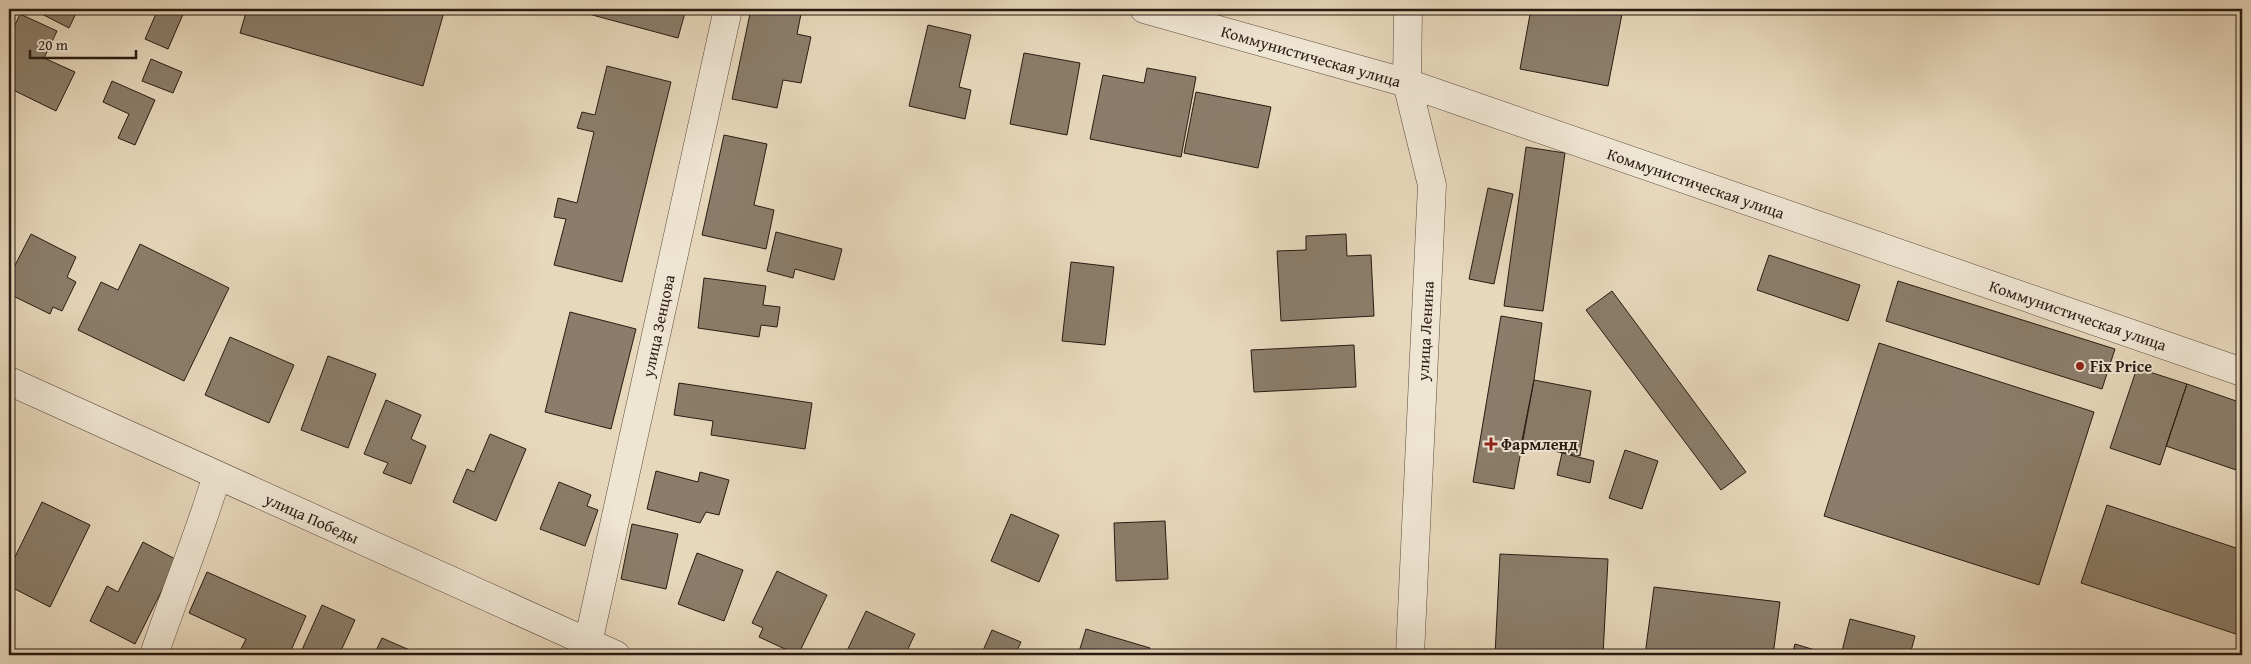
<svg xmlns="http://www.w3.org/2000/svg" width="2251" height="664" font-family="'Gentium Book Plus',serif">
	<rect width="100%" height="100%" fill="#e7d7bb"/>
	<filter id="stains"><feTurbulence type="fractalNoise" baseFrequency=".004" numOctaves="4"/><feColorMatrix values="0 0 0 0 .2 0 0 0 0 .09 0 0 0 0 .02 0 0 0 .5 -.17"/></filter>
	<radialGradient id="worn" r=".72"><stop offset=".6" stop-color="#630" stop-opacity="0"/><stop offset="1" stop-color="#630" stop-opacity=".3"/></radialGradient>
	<!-- building -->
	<path fill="#8b7d6a" stroke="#281b12" d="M32,9H78L69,28Z
		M158,9H176L184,12L168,49L145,39Z
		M247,9H433L444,12L423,86L240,33Z
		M570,9H686L678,38Z
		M751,9H802L797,34L811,37L801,83L783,80L777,108L732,99Z
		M1531,9H1623L1608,86L1520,69Z
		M20,14L57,31L44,58L75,72L56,111L9,88V38Z
		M928,25L971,35L959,87L971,90L965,119L909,106Z
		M1024,53L1080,63L1067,135L1010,124Z
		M151,59L182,72L173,93L142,81Z
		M607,66L671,82L622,282L554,265L566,219L554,217L558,198L577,203L594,132L577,128L582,112L595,115Z
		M1147,68L1196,77L1181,157L1090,139L1103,75L1144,83Z
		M112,81L155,100L135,145L118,138L129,114L103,102Z
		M1196,92L1271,107L1258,168L1184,153Z
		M724,135L767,144L754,205L774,210L766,249L702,235Z
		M1526,147L1565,153L1543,311L1504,306Z
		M1488,188L1513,194L1494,284L1469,279Z
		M776,232L842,249L834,280L795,269L793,278L767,271Z
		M31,234L76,257L67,277L76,282L62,311L53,307L50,314L9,294V277Z
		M1346,234L1347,256L1371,255L1374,316L1281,321L1277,251L1306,250V236Z
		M140,244L229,288L184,381L78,330L101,282L118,290Z
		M1769,255L1860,285L1848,321L1757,290Z
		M1071,262L1114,267L1105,345L1062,341Z
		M704,278L766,286L763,305L780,307L777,327L761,325L759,337L698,328Z
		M1898,281L2115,349L2102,389L1886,321Z
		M1612,291L1746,472L1721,490L1586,310Z
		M570,312L636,329L611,429L545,412Z
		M1501,316L1542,323L1534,380L1514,489L1473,482Z
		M230,337L294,365L269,423L205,395Z
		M1879,343L2094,412L2039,585L1824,516Z
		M1354,345L1356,387L1254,392L1251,350Z
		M328,356L376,374L348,448L301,430Z
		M2137,368L2187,384L2160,465L2110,448Z
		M1534,380L1591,391L1580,456L1521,445Z
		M679,383L812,403L805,449L711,435L713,421L674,415Z
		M2187,384L2242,403V472L2166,446Z
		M386,400L421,415L411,439L426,446L411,484L383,473L388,463L364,454Z
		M490,434L526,449L496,521L453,502L467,469L474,472Z
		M1625,450L1658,461L1642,509L1609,498Z
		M1562,453L1594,461L1590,483L1557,475Z
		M656,471L698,482L700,472L729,480L719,515L706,512L700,523L647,509Z
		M559,482L591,495L587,506L598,510L585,546L540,529Z
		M42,502L90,525L50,607L9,586V569Z
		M2107,505L2242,550V636L2081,583Z
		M1011,514L1059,535L1039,582L991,561Z
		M1165,521L1168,579L1116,581L1114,523Z
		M632,524L678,534L666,589L621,579Z
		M143,542L177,560L135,644L90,621L107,586L118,592Z
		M697,553L743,570L724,621L678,604Z
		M1500,554L1608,559L1603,655H1495Z
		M777,571L827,595L798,655L759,637L763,628L752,623Z
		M207,572L306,616L289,655H238L246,639L189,613Z
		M1654,587L1780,602L1773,655H1645Z
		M322,605L355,620L339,655H307L301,652Z
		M866,611L915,634L905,655H845Z
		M1850,619L1915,636L1910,655H1841Z
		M1086,629L1150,648L1148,655H1078Z
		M992,630L1021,642L1015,655H981Z
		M382,638L421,655H374Z
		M1795,644L1828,654L1827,655H1792Z"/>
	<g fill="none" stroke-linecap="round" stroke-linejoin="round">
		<defs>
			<path id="pedestrian" d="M1407,83L2242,372"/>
			<path id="minor" d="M1144,9L1407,83
				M1408,9L1407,83L1432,185L1410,655
				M9,381L616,655
				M588,643L728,9
				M154,655C174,595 199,536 217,475"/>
		</defs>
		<!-- pedestrian casing -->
		<use href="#pedestrian" stroke="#584a3c" stroke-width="29"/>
		<!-- minor casing -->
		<use href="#minor" stroke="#584a3c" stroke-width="29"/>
		<!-- pedestrian -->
		<use href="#pedestrian" stroke="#efe5d3" stroke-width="28"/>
		<!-- minor -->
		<use href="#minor" stroke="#efe5d3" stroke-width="28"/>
	</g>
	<!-- markers -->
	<g fill="#8f2418" stroke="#efe5d3" stroke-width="2">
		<circle cx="2080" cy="366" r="5"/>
		<path d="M1488.5 436.5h5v5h5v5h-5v5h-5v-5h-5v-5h5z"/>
	</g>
	<g text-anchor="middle" stroke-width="4" stroke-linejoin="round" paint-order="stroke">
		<!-- street labels -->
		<g font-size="16" fill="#281b12" stroke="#efe5d3">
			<text transform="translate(1311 56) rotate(16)" y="6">Коммунистическая улица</text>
			<text transform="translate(1696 183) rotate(19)" y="6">Коммунистическая улица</text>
			<text transform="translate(2078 315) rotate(19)" y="6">Коммунистическая улица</text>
			<text transform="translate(658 326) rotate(-78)" y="6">улица Зенцова</text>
			<text transform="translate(1425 331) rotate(-87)" y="6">улица Ленина</text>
			<text transform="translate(312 518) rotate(24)" y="6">улица Победы</text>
		</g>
		<!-- poi labels -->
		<g font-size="16" font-weight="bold" fill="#281b12" stroke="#efe5d3" text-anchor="start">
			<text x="2090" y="372">Fix Price</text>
			<text x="1501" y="450">Фармленд</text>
		</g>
	</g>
	<!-- margin -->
	<rect width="2251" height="664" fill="none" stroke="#e7d7bb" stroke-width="30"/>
	<rect x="10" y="10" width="2231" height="644" fill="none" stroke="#281b12" stroke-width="2.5"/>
	<rect x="15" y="15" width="2221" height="634" fill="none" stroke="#281b12"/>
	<!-- scale -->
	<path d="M30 50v8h106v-8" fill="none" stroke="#281b12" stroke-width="2.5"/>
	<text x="38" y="50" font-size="15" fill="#281b12" stroke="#efe5d3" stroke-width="4" paint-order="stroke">20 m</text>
	<rect width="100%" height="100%" filter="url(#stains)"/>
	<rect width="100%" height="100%" fill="url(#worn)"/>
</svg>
